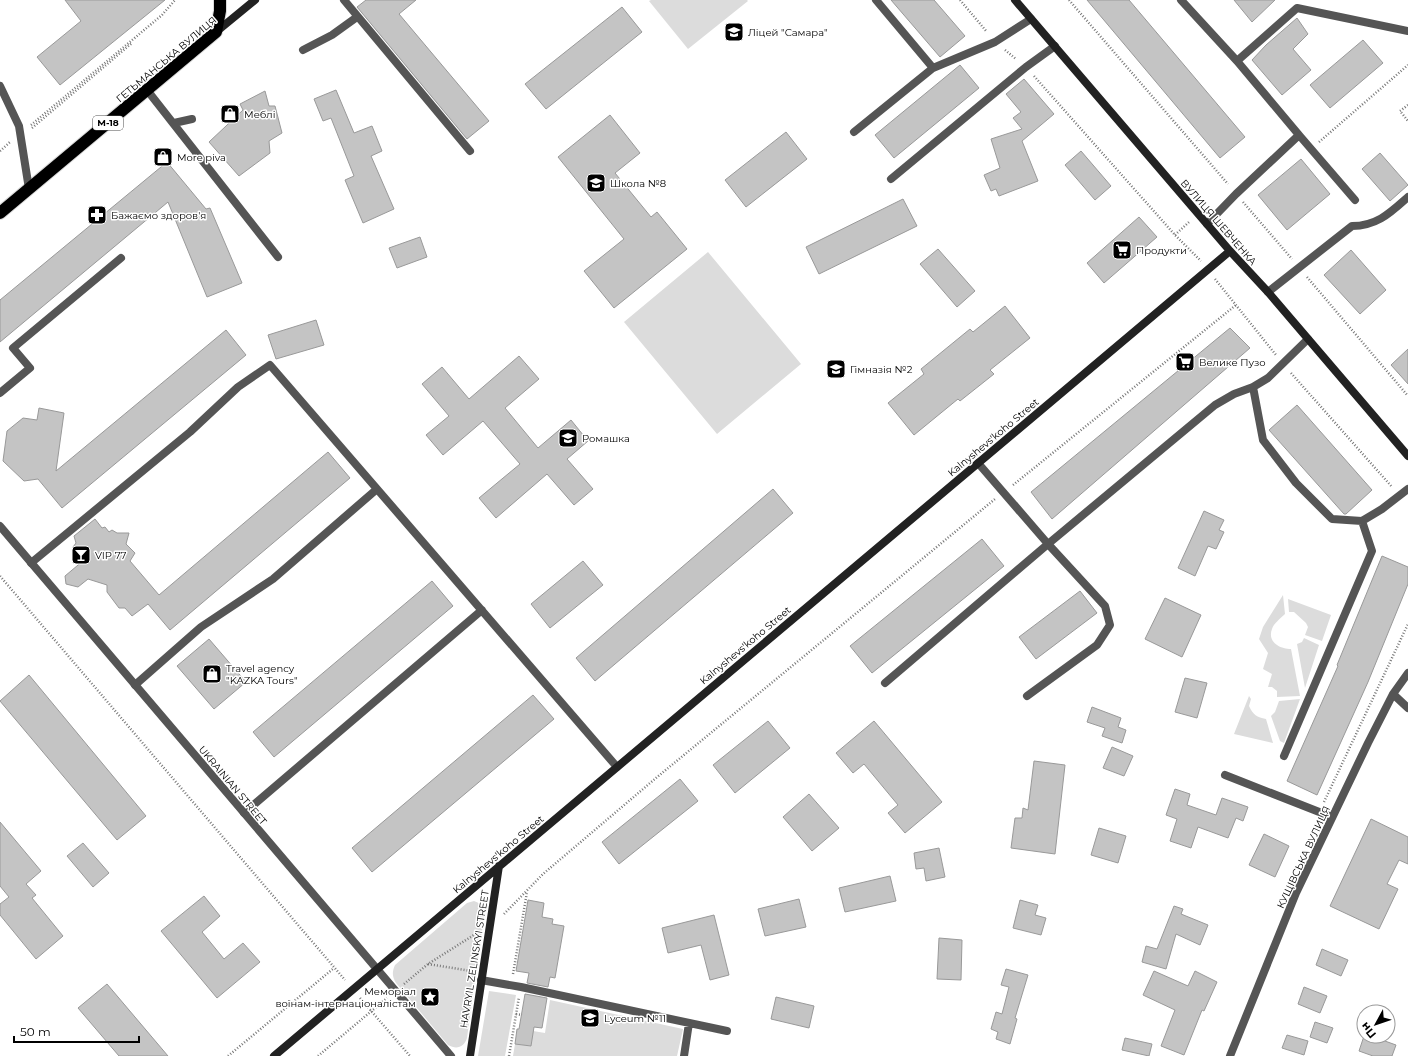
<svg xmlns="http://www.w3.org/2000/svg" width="1408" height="1056" font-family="Montserrat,sans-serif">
	<rect width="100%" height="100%" fill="#fff"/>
	<!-- green -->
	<path fill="#dcdcdc" d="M651,0H747L748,1L688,49L649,1Z
		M708,252L801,364L717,434L624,322Z
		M1283,595L1285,614C1280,619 1274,623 1272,629C1267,642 1280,649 1291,649L1300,696L1277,697V691L1272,687H1268L1272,674L1263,669L1268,653L1259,639L1263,627Z
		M1288,599L1331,615L1322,641L1305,635L1308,627L1306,623L1294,612H1289Z
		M1304,638L1319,645L1305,688L1297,644L1302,642Z
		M1249,696L1251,699L1249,706C1253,715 1257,717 1266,719L1273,743L1234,734Z
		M1300,699L1284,743L1280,741L1271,716L1275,712L1279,701Z
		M474,901C483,904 484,908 484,917L467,1038C464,1047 457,1050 448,1045L396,983C392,976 392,972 395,965L467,903Z
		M489,991L516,995L505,1056H478Z
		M550,1000L683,1029L677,1056H513L515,1044L531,1046L533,1031L545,1033Z"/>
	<!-- building -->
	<path fill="#c4c4c4" stroke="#999" d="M65,0H165L60,85L37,57L81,21Z
		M366,0H416L399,14L489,121L467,139L357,7Z
		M891,0H934L965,36L940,57Z
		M1087,0H1129L1245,137L1220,158Z
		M1234,0H1275L1252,22Z
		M622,7L642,32L546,109L525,84Z
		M1297,18L1308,34L1293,49L1311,70L1282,95L1252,60L1266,45Z
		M1363,40L1383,63L1330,108L1310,85Z
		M960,65L979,88L894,158L875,135Z
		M1024,79L1054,114L1022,141L1038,181L999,196L996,189L991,191L984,175L1000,168L991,139L1022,129L1013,118L1021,112L1006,94Z
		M336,90L354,133L372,126L382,151L371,156L394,209L363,223L345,180L354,176L331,118L323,121L314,99Z
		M265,91L269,106H275L282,133L269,141L270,153L239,176L209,142L243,110L240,104Z
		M610,115L640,153L615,173L651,217L657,212L687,249L614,308L584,271L624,239L558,157Z
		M786,132L807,159L746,207L725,180Z
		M1081,151L1111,186L1095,200L1065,165Z
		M1380,153L1408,185L1390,201L1362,169Z
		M1301,159L1330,194L1287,230L1258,195Z
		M167,162L206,209L210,208L242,283L207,297L168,202L0,342V300Z
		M903,199L917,226L819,274L806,247Z
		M1139,217L1157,237L1104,283L1087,263Z
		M420,237L427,257L397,268L389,248Z
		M938,249L975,291L957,307L920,264Z
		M1351,250L1386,290L1360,314L1324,275Z
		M1005,306L1030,338L990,370L994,374L960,401L958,399L914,435L888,403L924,374L921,369L970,329L973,332Z
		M316,320L324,345L276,359L268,335Z
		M1230,328L1250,348L1052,519L1031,492Z
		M226,330L246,355L62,508L38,479L24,481L3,461L7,431L23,418L37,420L39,408L64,413L56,471Z
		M1408,349V384L1391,365Z
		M519,356L539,379L505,408L538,448L571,420L588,441L567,459L593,489L574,505L547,474L496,518L479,498L520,464L483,421L443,455L426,435L449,416L422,384L442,367L469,399Z
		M1297,405L1372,490L1346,514H1344L1269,430Z
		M328,452L350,478L170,630L148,604L132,616L125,608H119L107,592V585L88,579L78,587L66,584L65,576L84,560L73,547L76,543L74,536L95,519L102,528L105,527L109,532L112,530L117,533H129L126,544L135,553L130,561L159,595Z
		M773,489L793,513L595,681L576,658Z
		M1204,511L1224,520L1219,530L1224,532L1216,549L1208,546L1195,576L1178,568Z
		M982,539L1004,566L872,673L850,646Z
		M1382,556L1408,567V584L1368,682L1317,795L1287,781L1338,666L1337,665Z
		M583,561L603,585L550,628L531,604Z
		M432,581L453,606L274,757L253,732Z
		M1080,591L1097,613L1036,659L1019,637Z
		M1165,598L1201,615L1182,657L1145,639Z
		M209,639L246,682L214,709L177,666Z
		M29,675L146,816L117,840L0,701Z
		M1185,678L1207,683L1197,718L1175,712Z
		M533,695L554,719L372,872L352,848Z
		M1092,707L1121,718L1118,727L1126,730L1122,743L1102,736L1105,728L1087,722Z
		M768,721L790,748L735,793L713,765Z
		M874,721L942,802L905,833L888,813L898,805L864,764L853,773L836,753Z
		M1112,747L1133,756L1124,776L1103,768Z
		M1034,761L1065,765L1055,854L1011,848L1015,818H1022L1023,808L1028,810Z
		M680,779L698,801L619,864L602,842Z
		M1175,789L1190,794L1187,805L1216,815L1222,798L1248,807L1243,821L1236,818L1228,838L1198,827L1191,848L1170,841L1177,819L1166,815Z
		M809,794L839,828L812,851L783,817Z
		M1371,819L1408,837V864L1399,860L1387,884L1398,889L1379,929L1330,906Z
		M0,822L41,871L26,884L36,895L32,898L63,936L36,959L0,915V904L9,897L0,886Z
		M1099,828L1126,836L1118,863L1091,855Z
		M1264,834L1289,846L1275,877L1249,865Z
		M83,843L109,873L93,887L67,856Z
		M939,848L945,877L926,881L924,868L916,869L914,853Z
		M890,876L896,901L845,912L839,888Z
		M204,896L220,916L202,932L224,959L243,943L260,962L217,998L161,931Z
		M799,899L806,927L765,936L758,909Z
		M528,900L544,903L542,917L553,919L552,924L564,926L555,978L550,977L548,987L527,983L529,973L516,971Z
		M1020,900L1038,905L1035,915L1046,918L1041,935L1013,928Z
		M1174,906L1183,909L1181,914L1208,925L1200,945L1176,934L1166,969L1142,962L1146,946L1157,949Z
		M714,915L729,975L710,980L701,945L668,953L662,928Z
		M939,938L962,940L961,980L937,979Z
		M1322,949L1348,960L1341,976L1316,965Z
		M1006,969L1028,975L1015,1018L1017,1019L1010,1044L996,1039L998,1032L991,1029L996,1012L1002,1014L1009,987L1001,985Z
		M1154,971L1188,986L1195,971L1217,982L1204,1011L1202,1010L1184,1055L1161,1046L1175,1010L1143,995Z
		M107,984L168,1056H119L78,1008Z
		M1304,987L1327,996L1320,1013L1298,1004Z
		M525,994L547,998L542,1028L534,1027L531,1046L515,1044L517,1029H519Z
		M776,997L814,1006L809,1028L771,1019Z
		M1315,1022L1333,1028L1327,1043L1310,1037Z
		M1287,1035L1308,1041L1304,1055L1282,1048Z
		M1364,1036H1371L1396,1045L1392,1056H1373L1359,1051Z
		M1125,1038L1152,1044L1149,1056L1122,1050Z"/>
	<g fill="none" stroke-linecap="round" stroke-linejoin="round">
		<defs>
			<path id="highway" d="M0,213L216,32L220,11V0"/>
		</defs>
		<!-- highway casing -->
		<use href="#highway" stroke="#dbdbdb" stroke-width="14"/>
		<!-- path -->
		<path stroke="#777" stroke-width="2.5" stroke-dasharray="1 2" stroke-linecap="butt" d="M960,0L987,32
			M1069,0L1228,184
			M1005,50L1016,59
			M1034,76L1175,235L1201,261
			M1408,105L1400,111L1408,121
			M31,125L162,15L175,0
			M32,128L132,43
			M1319,142L1408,65
			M0,151L10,142
			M1243,202L1292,259
			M1175,235L1189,222
			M1307,277L1408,396
			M1215,279L1276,355
			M1291,373L1392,487
			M1013,485L1236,305
			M0,576L345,980
			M1324,802L1408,624
			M504,914L543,874L656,778L995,499
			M428,964L471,971
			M513,974L527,892
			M404,984L428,964L477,933
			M360,998L410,1056
			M516,1014L522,1015
			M228,1056L334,968
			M318,1056L387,998
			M509,1056L519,997"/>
		<!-- lane -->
		<path stroke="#555" stroke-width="8" d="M344,0L470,151
			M876,0L933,68
			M1181,0L1237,61L1299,135L1236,194L1207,224
			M303,50L332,35L357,17
			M1237,61L1297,8L1408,31
			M0,86L19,126L29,189
			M147,90L278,257
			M174,123L192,119
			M854,132L933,68L995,42L1031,19
			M1299,135L1355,200
			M891,179L1026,67L1055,46
			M1268,292L1352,226C1377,226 1390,213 1408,197
			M1308,339L1268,378L1253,387L1263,440L1296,483L1332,519L1362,521L1382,509L1408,489
			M0,393L30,368L13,348L121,258
			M978,463L1048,544L1105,606L1110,625L1097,645L1027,696
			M31,563L190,432L238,387L270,365L617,767
			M885,683L1048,544L1215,405L1234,394L1253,387
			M135,685L201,627L273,579L377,489
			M1284,756L1372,551L1362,521
			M1225,775L1332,817
			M244,813L482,610
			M481,980L521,987L727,1031
			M684,1056L689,1023"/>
		<!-- street -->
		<path stroke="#555" stroke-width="8" d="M0,526L451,1056
			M1393,694L1408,708
			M1230,1056L1296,893L1368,743L1393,694L1408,673"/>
		<!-- secondary -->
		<path stroke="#222" stroke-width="8" d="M1015,0L1230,251L1268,292L1408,456
			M216,32L255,0
			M274,1056L1230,251
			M470,1056L499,866"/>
		<!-- highway -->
		<use href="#highway" stroke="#000" stroke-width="12"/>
	</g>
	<!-- icons -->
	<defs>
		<symbol id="school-square" viewBox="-11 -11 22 22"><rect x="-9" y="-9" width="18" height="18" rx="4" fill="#000" stroke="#fff"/><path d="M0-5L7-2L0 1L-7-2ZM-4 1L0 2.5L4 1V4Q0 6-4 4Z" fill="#fff"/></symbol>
		<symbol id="shop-square" viewBox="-11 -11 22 22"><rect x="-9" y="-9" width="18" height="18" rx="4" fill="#000" stroke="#fff"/><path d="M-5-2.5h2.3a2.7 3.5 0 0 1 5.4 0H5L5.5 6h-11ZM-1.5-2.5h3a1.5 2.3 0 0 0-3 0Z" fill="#fff"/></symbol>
		<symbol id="pharmacy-square" viewBox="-11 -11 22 22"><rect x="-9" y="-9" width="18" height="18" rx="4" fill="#000" stroke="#fff"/><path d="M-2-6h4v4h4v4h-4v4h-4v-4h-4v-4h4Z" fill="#fff"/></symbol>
		<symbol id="supermarket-square" viewBox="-11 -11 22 22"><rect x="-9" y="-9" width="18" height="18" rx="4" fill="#000" stroke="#fff"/><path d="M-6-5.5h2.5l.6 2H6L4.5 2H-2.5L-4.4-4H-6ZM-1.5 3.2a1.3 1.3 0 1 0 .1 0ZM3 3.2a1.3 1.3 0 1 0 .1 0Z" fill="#fff"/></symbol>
		<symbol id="bar-square" viewBox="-11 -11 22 22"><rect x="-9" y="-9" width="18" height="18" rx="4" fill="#000" stroke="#fff"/><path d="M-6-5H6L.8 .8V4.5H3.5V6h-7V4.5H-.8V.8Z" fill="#fff"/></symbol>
		<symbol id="sight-square" viewBox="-11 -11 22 22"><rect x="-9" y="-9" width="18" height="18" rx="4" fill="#000" stroke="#fff"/><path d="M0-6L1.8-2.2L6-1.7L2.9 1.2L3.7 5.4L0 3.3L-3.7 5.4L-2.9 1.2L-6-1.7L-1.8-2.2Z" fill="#fff"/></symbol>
	</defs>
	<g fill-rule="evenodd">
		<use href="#school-square" x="723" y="21" width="22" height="22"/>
		<use href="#shop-square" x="219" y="103" width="22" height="22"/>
		<use href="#shop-square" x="152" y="146" width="22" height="22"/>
		<use href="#school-square" x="585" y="172" width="22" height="22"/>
		<use href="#pharmacy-square" x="86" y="204" width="22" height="22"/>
		<use href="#supermarket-square" x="1111" y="239" width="22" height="22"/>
		<use href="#supermarket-square" x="1174" y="351" width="22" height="22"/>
		<use href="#school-square" x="825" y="358" width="22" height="22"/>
		<use href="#school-square" x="557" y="427" width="22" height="22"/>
		<use href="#bar-square" x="70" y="544" width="22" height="22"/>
		<use href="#shop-square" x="201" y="663" width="22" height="22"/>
		<use href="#sight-square" x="419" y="986" width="22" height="22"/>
		<use href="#school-square" x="579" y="1007" width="22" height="22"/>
	</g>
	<g text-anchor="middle" stroke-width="3" stroke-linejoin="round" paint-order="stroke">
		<!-- shield labels -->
		<rect fill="#fff" stroke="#4c4c4c" stroke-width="1" x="93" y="116" width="30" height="14" rx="3"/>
		<g font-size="9" font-weight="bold" fill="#000">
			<text x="108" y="126">М-18</text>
		</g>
		<!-- poi labels -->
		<g font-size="10" fill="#000" stroke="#fff" text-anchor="start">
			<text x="748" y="36">Ліцей "Самара"</text>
			<text x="244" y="118">Меблі</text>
			<text x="177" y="161">More piva</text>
			<text x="610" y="187">Школа №8</text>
			<text x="111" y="219">Бажаємо здоров'я</text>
			<text x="1136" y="254">Продукти</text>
			<text x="1199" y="366">Велике Пузо</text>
			<text x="850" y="373">Гімназія №2</text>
			<text x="582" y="442">Ромашка</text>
			<text x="95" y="559">VIP 77</text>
			<text x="226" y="672">Travel agency<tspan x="226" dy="12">"KAZKA Tours"</tspan></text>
			<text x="416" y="995" text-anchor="end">Меморіал<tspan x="416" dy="12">воїнам-інтернаціоналістам</tspan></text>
			<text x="604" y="1022">Lyceum №11</text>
		</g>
		<!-- street labels -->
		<g font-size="10" fill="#000" stroke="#fff">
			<text transform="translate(166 59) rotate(-40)" y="4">ГЕТЬМАНСЬКА ВУЛИЦЯ</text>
			<text transform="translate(1219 222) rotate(49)" y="4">ВУЛИЦЯ ШЕВЧЕНКА</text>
			<text transform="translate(993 437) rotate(-40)" y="4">Kalnyshevsʹkoho Street</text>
			<text transform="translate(745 645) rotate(-40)" y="4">Kalnyshevsʹkoho Street</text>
			<text transform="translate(233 785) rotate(50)" y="4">UKRAINIAN STREET</text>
			<text transform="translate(498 854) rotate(-40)" y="4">Kalnyshevsʹkoho Street</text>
			<text transform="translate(1303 857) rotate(-65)" y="4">КУЩІВСЬКА ВУЛИЦЯ</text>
			<text transform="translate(474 959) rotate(-81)" y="4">HAVRYIL ZELINSKYI STREET</text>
		</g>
	</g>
	<!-- north arrow -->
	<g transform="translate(1376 1024) rotate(230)"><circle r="19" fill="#ffffff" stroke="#999999"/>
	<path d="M0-3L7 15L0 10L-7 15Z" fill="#000000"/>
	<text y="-6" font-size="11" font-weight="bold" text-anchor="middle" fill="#000000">Пн</text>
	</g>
	<!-- scale -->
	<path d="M14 1036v6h125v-6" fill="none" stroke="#000000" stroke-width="2"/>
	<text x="20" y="1036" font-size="12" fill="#000000" stroke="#ffffff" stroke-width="3" paint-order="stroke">50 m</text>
</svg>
